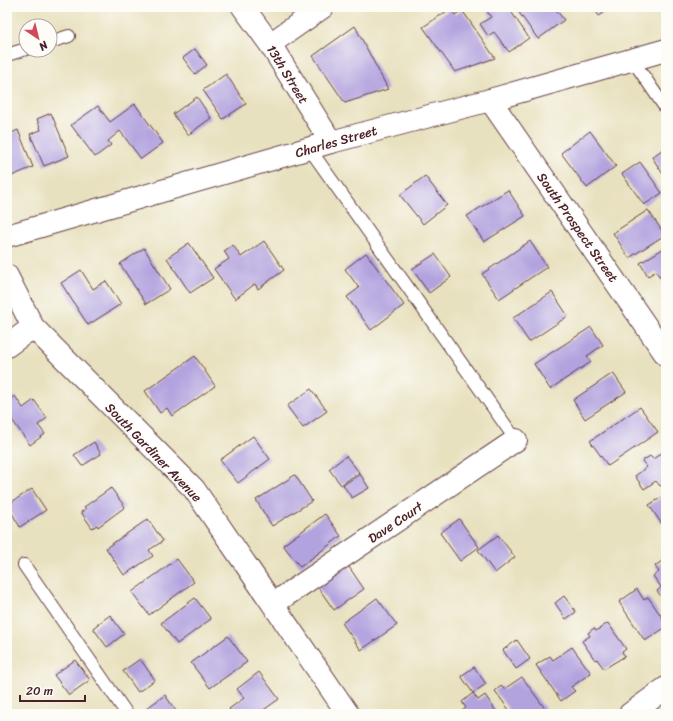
<svg xmlns="http://www.w3.org/2000/svg" width="673" height="721" font-family="Sriracha,sans-serif">
	<rect width="100%" height="100%" fill="#fdfcf7"/>
	<filter id="ink" filterUnits="userSpaceOnUse"><feTurbulence type="fractalNoise" baseFrequency=".025" numOctaves="2"/><feDisplacementMap in="SourceGraphic" scale="8" xChannelSelector="R" yChannelSelector="G"/><feConvolveMatrix kernelMatrix="1 2 1 2 8 2 1 2 1" color-interpolation-filters="sRGB"/></filter>
	<filter id="wash" filterUnits="userSpaceOnUse"><feTurbulence type="fractalNoise" baseFrequency=".012" numOctaves="4" result="noise"/><feDisplacementMap in="SourceGraphic" scale="16" xChannelSelector="R" yChannelSelector="G"/><feGaussianBlur stdDeviation="0.9" result="paint"/><feColorMatrix in="noise" values="0 0 0 0 0 0 0 0 0 0 0 0 0 0 0 0 0 1.4 0 .05"/><feComposite in="paint" operator="in"/></filter>
	<g filter="url(#wash)">
		<rect width="100%" height="100%" fill="#e8e1bf"/>
		<g id="blocks">
			<!-- building -->
			<path fill="#b2a3df" d="M484,7H508L529,38L509,52L494,32L488,36L480,24L491,17Z
				M515,7H554L564,20L538,39Z
				M593,7H613L599,16Z
				M450,9L455,15L462,10L495,58L455,72L423,27Z
				M355,26L388,89L345,103L313,56Z
				M195,49L207,65L195,74L183,58Z
				M226,74L246,104L223,119L203,90Z
				M197,97L211,118L188,135L173,114Z
				M135,104L163,143L141,159L120,131L108,141L111,145L95,157L71,125L98,106L110,122Z
				M51,113L69,156L44,166L30,134L41,130L37,119Z
				M18,130L33,167L7,178V135Z
				M590,131L616,166L587,188L561,153Z
				M666,147V179L652,157Z
				M640,162L662,193L644,205L622,174Z
				M425,176L447,205L423,224L400,195Z
				M508,190L525,216L484,242L467,216Z
				M648,210L665,235L629,258L613,233Z
				M264,241L284,270L258,289L255,284L235,299L214,269L229,259L224,251L233,245L241,257Z
				M530,241L547,267L499,299L482,274Z
				M189,243L213,278L190,293L167,258Z
				M666,247V280L663,282L656,271L648,276L640,263Z
				M144,248L170,289L146,304L120,264Z
				M366,253L404,305L371,330L347,297L359,288L345,269Z
				M435,254L451,277L429,293L412,269Z
				M81,270L93,289L106,281L121,304L88,325L61,283Z
				M552,292L568,316L529,342L513,318Z
				M591,327L603,345L587,356L591,362L550,389L534,364Z
				M195,356L215,386L172,416L167,408L160,413L145,391Z
				M613,373L626,392L585,419L573,400Z
				M311,389L327,411L303,428L287,406Z
				M15,396L23,408L34,400L47,418L38,425L45,434L30,445L7,413V401Z
				M640,407L658,432L608,466L590,441Z
				M253,436L270,459L238,483L220,460Z
				M94,442L101,454L82,466L74,455Z
				M666,450V482L660,486L656,481L644,489L635,476L647,467L642,461L650,456L653,459Z
				M346,456L359,472L341,485L329,469Z
				M360,474L369,488L352,498L343,485Z
				M295,475L312,501L272,526L256,500Z
				M111,488L125,507L98,527L97,525L92,528L81,512L86,509L84,507Z
				M32,489L46,510L20,527L7,505Z
				M662,497L666,503V520L661,523L649,505Z
				M325,514L341,536L300,567L283,545Z
				M148,519L163,541L149,550L153,556L124,575L106,548Z
				M459,519L479,547L460,561L440,533Z
				M498,535L515,557L495,573L478,550Z
				M177,559L194,582L149,615L132,592Z
				M662,561L666,567V603L657,591L661,587L653,576L659,572L655,566Z
				M347,564L364,589L334,610L317,586Z
				M637,589L644,600L648,597L666,623V627L645,641L619,602Z
				M564,596L576,612L566,619L555,603Z
				M195,598L211,619L177,644L161,623Z
				M377,598L397,625L361,650L342,623Z
				M110,615L124,634L107,647L93,628Z
				M608,623L626,649L622,652L625,656L604,669L597,659L595,660L582,641L590,636L588,633L594,628L596,631Z
				M228,636L247,662L210,688L191,663Z
				M517,640L530,659L516,669L503,650Z
				M572,647L591,673L571,687L575,691L561,701L536,665L550,656L553,660Z
				M140,659L155,680L138,692L123,671Z
				M75,660L90,680L69,695L54,675Z
				M474,667L486,684L473,693L461,676Z
				M259,672L279,699L258,714H233L229,709L244,698L237,689Z
				M522,677L546,710L541,714H512L495,691L501,686L504,689Z
				M473,693L478,700L485,695L498,714H458L466,708L462,702Z
				M165,695L178,714H152L147,708Z"/>
		</g>
	</g>
	<g filter="url(#ink)">
		<use href="#blocks" fill-opacity="0" stroke="#623c41" stroke-width="1"/>
		<g fill="none" stroke-linecap="round" stroke-linejoin="round">
			<defs>
				<path id="lane" d="M50,42L69,36
					M7,55L26,49
					M632,59L666,109
					M309,148L516,440
					M24,565L127,714"/>
				<path id="street" d="M243,7L270,44L331,142
					M270,44L323,7
					M490,100L666,355
					M7,276L33,327L194,489L348,714
					M7,346L33,327
					M273,604L516,440
					M630,714L666,688"/>
				<path id="secondary" d="M7,236L331,142L490,100L666,50"/>
			</defs>
			<!-- lane casing -->
			<use href="#lane" stroke="#623c41" stroke-width="14"/>
			<!-- street casing -->
			<use href="#street" stroke="#623c41" stroke-width="24"/>
			<!-- secondary casing -->
			<use href="#secondary" stroke="#623c41" stroke-width="24"/>
			<!-- lane -->
			<use href="#lane" stroke="#fff" stroke-width="12"/>
			<!-- street -->
			<use href="#street" stroke="#fff" stroke-width="22"/>
			<!-- secondary -->
			<use href="#secondary" stroke="#fff" stroke-width="22"/>
		</g>
	</g>
	<g text-anchor="middle" stroke-width="3.5" stroke-linejoin="round" paint-order="stroke">
		<!-- street labels -->
		<g font-size="13" fill="#4a1f2b" stroke="#fdfcf7">
			<text transform="translate(288 74) rotate(58)" y="5">13th Street</text>
			<text transform="translate(336 141) rotate(-16)" y="5">Charles Street</text>
			<text transform="translate(578 227) rotate(55)" y="5">South Prospect Street</text>
			<text transform="translate(154 452) rotate(46)" y="5">South Gardiner Avenue</text>
			<text transform="translate(395 522) rotate(-34)" y="5">Dave Court</text>
		</g>
	</g>
	<!-- margin -->
	<rect width="673" height="721" fill="none" stroke="#fdfcf7" stroke-width="24"/>
	<!-- north arrow -->
	<g transform="translate(38 38) rotate(145)"><circle r="19" fill="#fdfcf7" stroke="#b5a4a5"/>
	<path d="M0-3L7 15L0 10L-7 15Z" fill="#d1495b"/>
	<text y="-6" font-size="11" font-weight="bold" text-anchor="middle" fill="#4a1f2b">N</text>
	</g>
	<!-- scale -->
	<path d="M20 695v6h65v-6" fill="none" stroke="#4a1f2b" stroke-width="2"/>
	<text x="26" y="695" font-size="12" fill="#4a1f2b" stroke="#fdfcf7" stroke-width="3" paint-order="stroke">20 m</text>
</svg>
